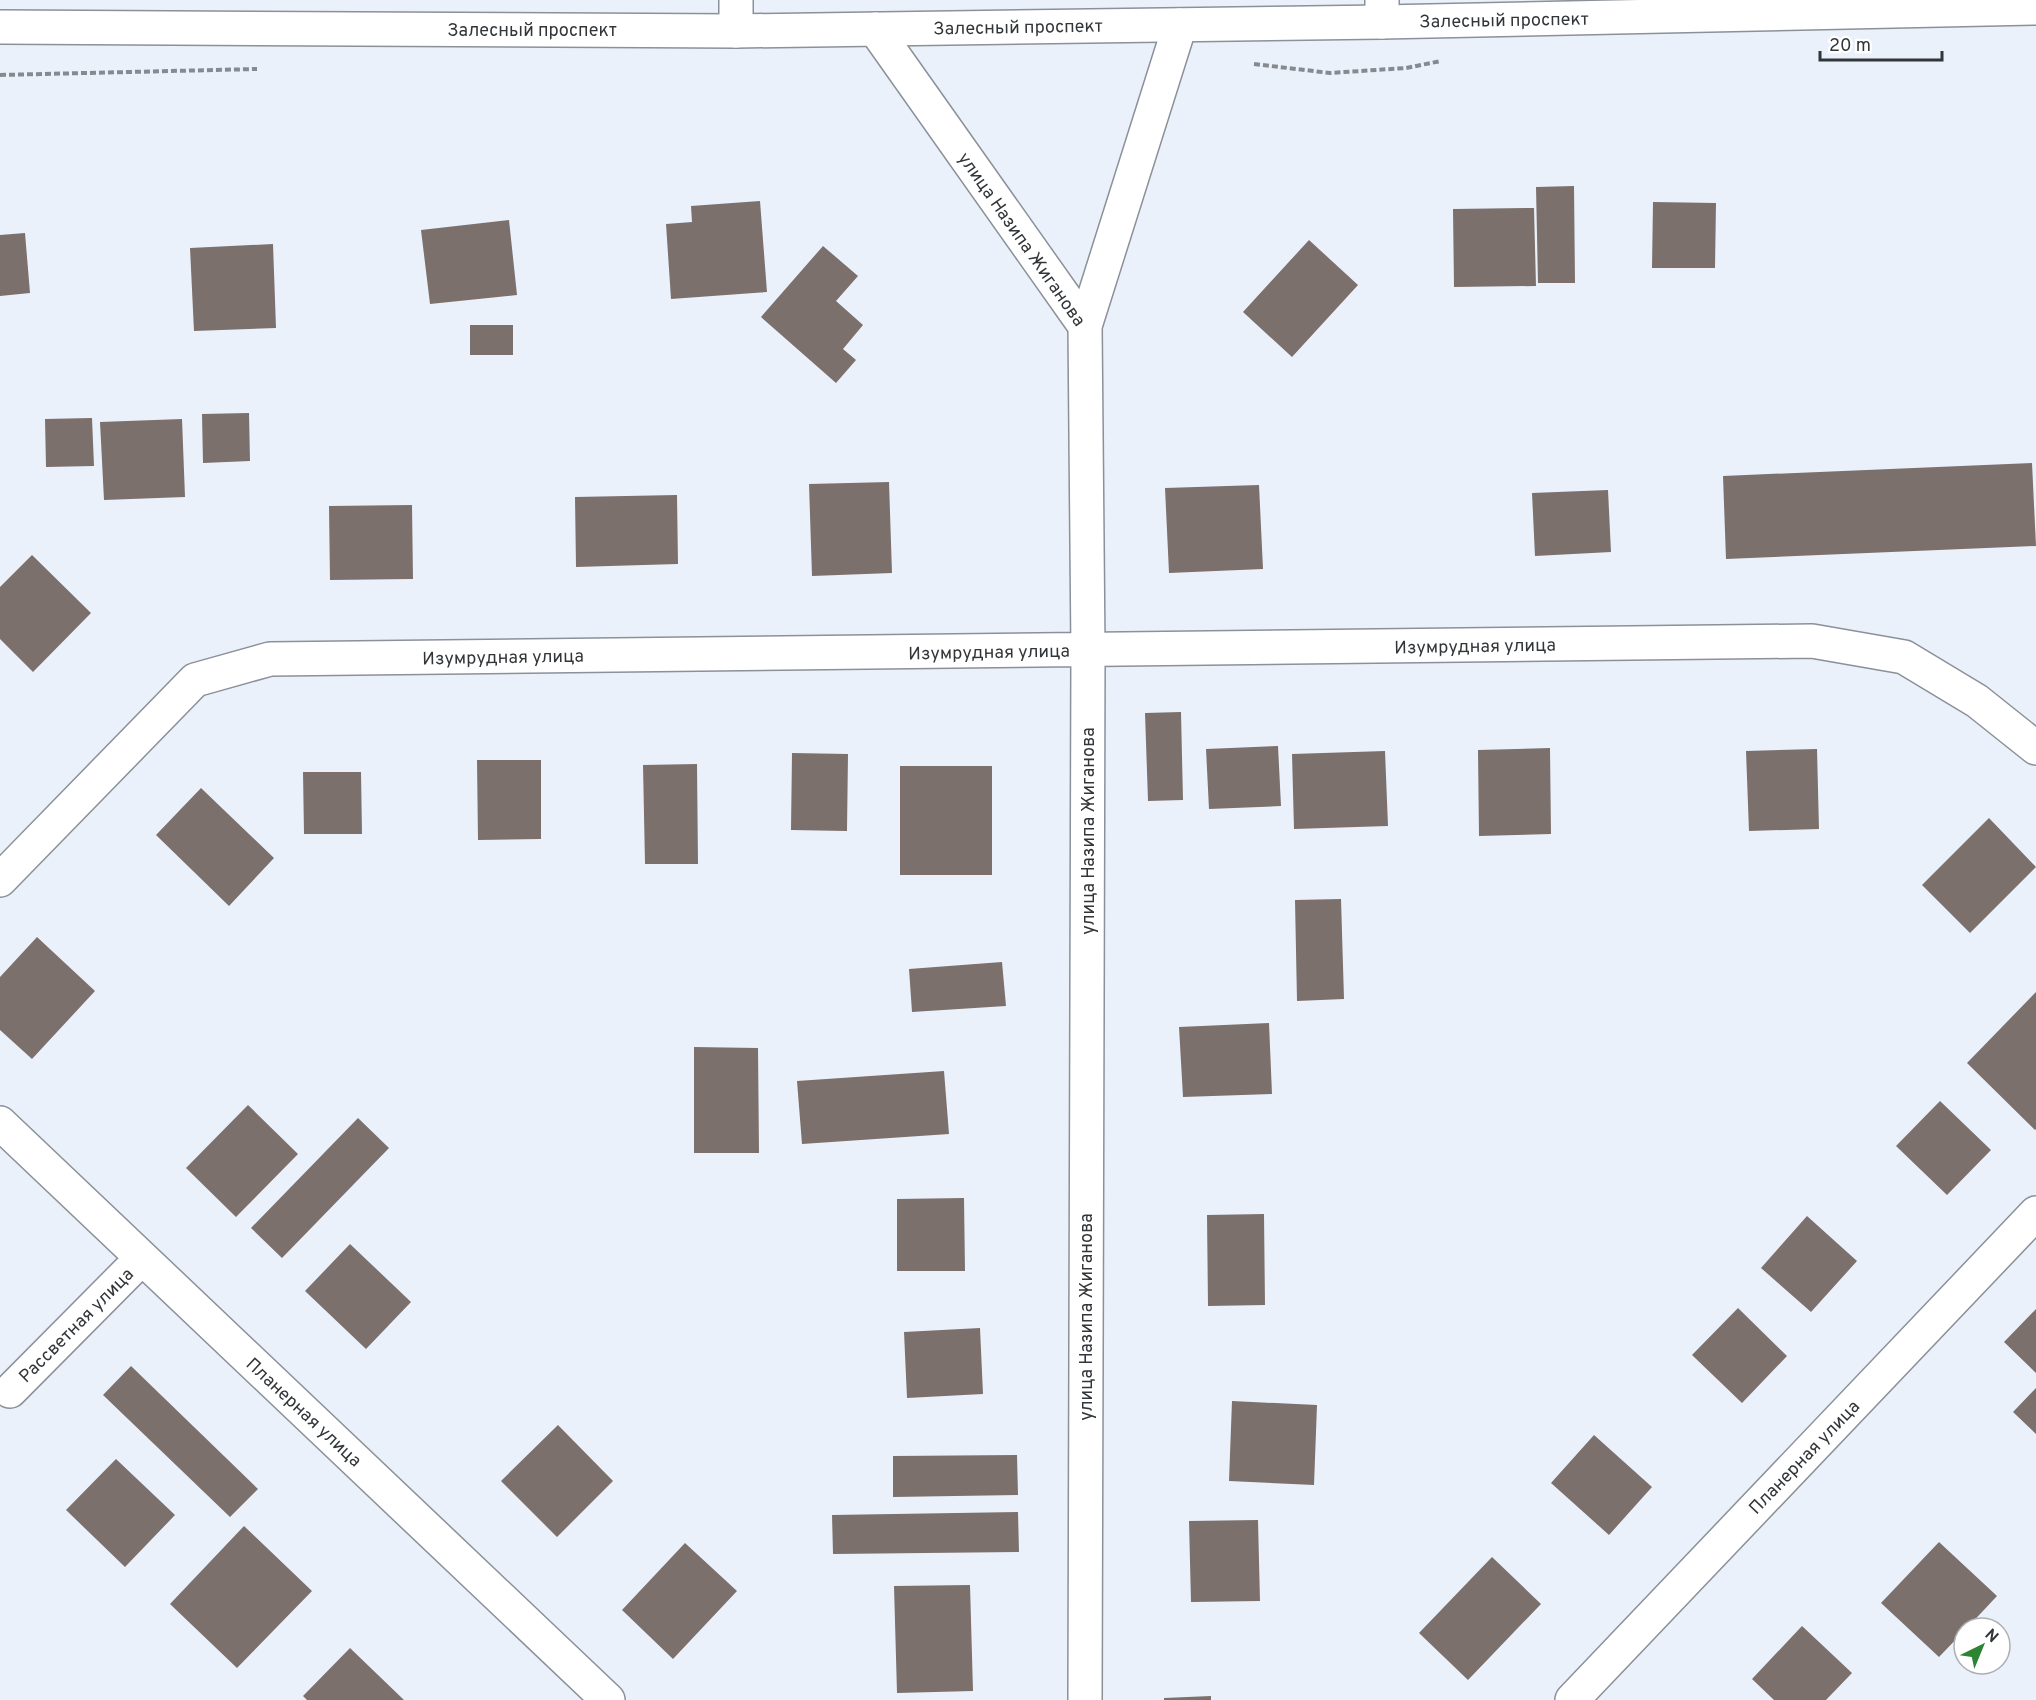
<svg xmlns="http://www.w3.org/2000/svg" width="2036" height="1700" font-family="Overpass,sans-serif">
	<rect width="100%" height="100%" fill="#ebf1fb"/>
	<!-- building -->
	<path fill="#7b706c" d="M1574,186L1575,283H1538L1536,187Z
		M760,201L767,292L671,299L666,224L692,222L691,206Z
		M1653,202L1716,203L1715,268H1652Z
		M1534,208L1536,286L1454,287L1453,209Z
		M509,220L517,295L430,304L421,230Z
		M25,233L30,293L0,296V235Z
		M1309,240L1358,285L1292,357L1243,312Z
		M273,244L276,328L194,331L190,248Z
		M823,246L858,276L836,301L863,325L843,349L856,360L836,383L761,317Z
		M470,325H513V355H470Z
		M249,413L250,461L203,463L202,414Z
		M92,418L94,466L46,467L45,419Z
		M182,419L185,497L104,500L100,422Z
		M2032,463L2036,546L1726,559L1723,476Z
		M889,482L892,573L812,576L809,484Z
		M1259,485L1263,569L1169,573L1165,488Z
		M1608,490L1611,552L1535,556L1532,493Z
		M677,495L678,564L576,567L575,497Z
		M412,505L413,579L330,580L329,506Z
		M32,555L91,613L33,672L0,639V587Z
		M1181,712L1183,800L1148,801L1145,713Z
		M1278,746L1281,806L1209,809L1206,749Z
		M1550,748L1551,834L1479,836L1478,750Z
		M1817,749L1819,829L1749,831L1746,751Z
		M1385,751L1388,826L1294,829L1292,754Z
		M792,753L848,754L847,831L791,830Z
		M477,760H541V839L478,840Z
		M697,764L698,864H645L643,765Z
		M900,766H992V875H900Z
		M303,772H361L362,834H304Z
		M201,788L274,858L229,906L156,835Z
		M1989,818L2036,867L1970,933L1922,885Z
		M1341,899L1344,999L1297,1001L1295,900Z
		M37,937L95,991L32,1059L0,1030V977Z
		M1002,962L1006,1006L912,1012L909,969Z
		M2036,992V1129L2035,1130L1967,1063Z
		M1269,1023L1272,1094L1183,1097L1179,1027Z
		M694,1047L758,1048L759,1153H694Z
		M944,1071L949,1134L802,1144L797,1081Z
		M1940,1101L1991,1150L1947,1195L1896,1146Z
		M248,1105L298,1154L236,1217L186,1168Z
		M358,1118L389,1148L282,1258L251,1228Z
		M964,1198L965,1271H897V1199Z
		M1264,1214L1265,1305L1208,1306L1207,1215Z
		M1807,1216L1857,1261L1811,1312L1761,1268Z
		M350,1244L411,1302L366,1349L305,1291Z
		M1738,1308L1787,1356L1742,1403L1692,1355Z
		M2036,1309V1373L2004,1342Z
		M980,1328L983,1394L907,1398L904,1332Z
		M131,1366L258,1489L230,1517L103,1395Z
		M2036,1388V1434L2013,1412Z
		M1232,1401L1317,1405L1314,1485L1229,1481Z
		M558,1425L613,1481L557,1537L501,1481Z
		M1594,1435L1652,1487L1609,1535L1551,1483Z
		M1017,1455L1018,1495L893,1497V1456Z
		M116,1459L175,1515L125,1567L66,1510Z
		M1018,1512L1019,1552L833,1554L832,1515Z
		M1258,1520L1260,1601L1191,1602L1189,1521Z
		M244,1526L312,1591L237,1668L170,1604Z
		M1939,1542L1997,1596L1967,1628H1964V1631L1939,1657L1881,1603Z
		M685,1543L737,1591L673,1659L622,1610Z
		M1492,1557L1541,1604L1468,1680L1419,1633Z
		M970,1585L973,1691L897,1693L894,1586Z
		M1802,1626L1852,1673L1826,1700H1774L1752,1679Z
		M350,1648L404,1700H307L303,1696Z
		M1211,1696V1700H1164V1698Z"/>
	<g fill="none" stroke-linecap="round" stroke-linejoin="round">
		<defs>
			<path id="minor" d="M1382,22V0
				M875,29L1085,326L1088,651L1085,1700
				M736,31V0
				M1085,326L1180,25
				M0,880L195,680L270,659L1812,641L1904,657L1977,701L2036,748
				M0,1123L608,1700
				M10,1391L142,1258
				M1572,1700L2036,1213"/>
			<path id="major" d="M0,27L736,31L1382,22L2036,8"/>
		</defs>
		<!-- minor casing -->
		<use href="#minor" stroke="#8b9099" stroke-width="36"/>
		<!-- major casing -->
		<use href="#major" stroke="#8b9099" stroke-width="36"/>
		<!-- path -->
		<path stroke="#868a90" stroke-width="4" stroke-dasharray="6 3" stroke-linecap="butt" d="M1254,64L1330,73L1406,68L1441,61
			M0,75L257,69"/>
		<!-- minor -->
		<use href="#minor" stroke="#fff" stroke-width="33"/>
		<!-- major -->
		<use href="#major" stroke="#fff" stroke-width="33"/>
	</g>
	<g text-anchor="middle" stroke-width="6" stroke-linejoin="round" paint-order="stroke">
		<!-- street labels -->
		<g font-size="18" fill="#333639" stroke="#fff">
			<text transform="translate(1504 20) rotate(-1)" y="6">Залесный проспект</text>
			<text transform="translate(1018 27) rotate(-1)" y="6">Залесный проспект</text>
			<text x="532" y="36">Залесный проспект</text>
			<text transform="translate(1022 239) rotate(55)" y="6">улица Назипа Жиганова</text>
			<text transform="translate(1475 646) rotate(-1)" y="6">Изумрудная улица</text>
			<text transform="translate(989 652) rotate(-1)" y="6">Изумрудная улица</text>
			<text transform="translate(503 657) rotate(-1)" y="6">Изумрудная улица</text>
			<text transform="translate(1088 831) rotate(-90)" y="6">улица Назипа Жиганова</text>
			<text transform="translate(1086 1317) rotate(-90)" y="6">улица Назипа Жиганова</text>
			<text transform="translate(76 1325) rotate(-45)" y="6">Рассветная улица</text>
			<text transform="translate(304 1412) rotate(43)" y="6">Планерная улица</text>
			<text transform="translate(1804 1457) rotate(-46)" y="6">Планерная улица</text>
		</g>
	</g>
	<!-- north arrow -->
	<g transform="translate(1982 1646) rotate(43)"><circle r="28" fill="#ffffff" stroke="#adafb0" stroke-width="1.5"/>
	<path d="M0-4.5L10 22L0 15L-10 22Z" fill="#2c8434"/>
	<text y="-9" font-size="16" font-weight="bold" text-anchor="middle" fill="#333639">N</text>
	</g>
	<!-- scale -->
	<path d="M1820 51v9h122v-9" fill="none" stroke="#333639" stroke-width="3"/>
	<text x="1829" y="51" font-size="18" fill="#333639" stroke="#ffffff" stroke-width="4.5" paint-order="stroke">20 m</text>
</svg>
